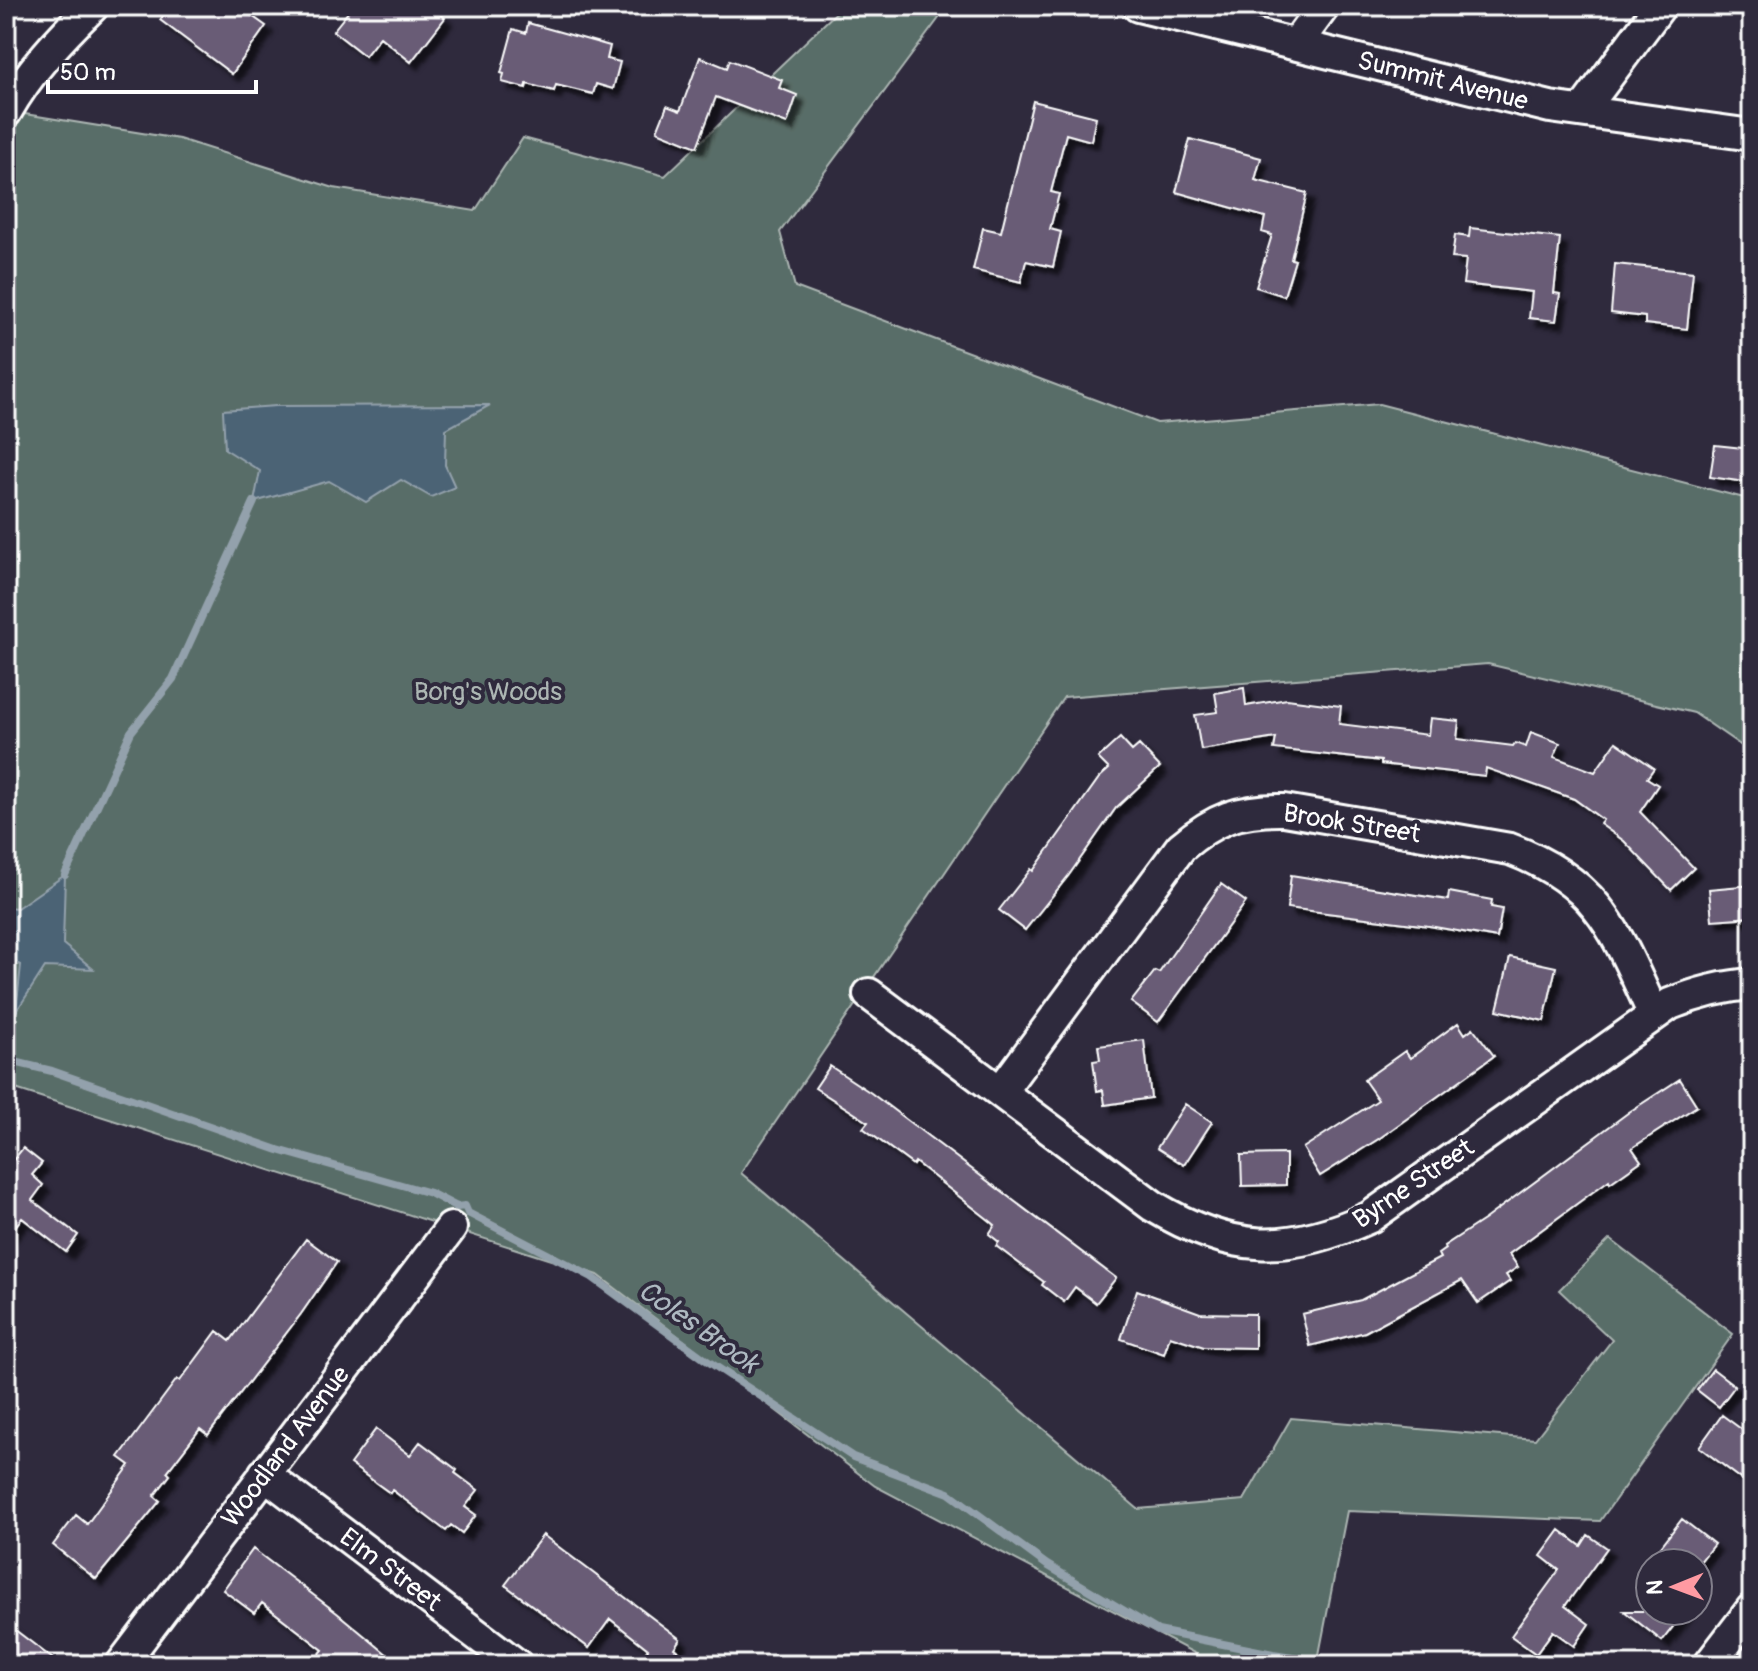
<svg xmlns="http://www.w3.org/2000/svg" width="1758" height="1671" font-family="Pangolin,sans-serif">
	<defs>
		<filter id="shadow"><feDropShadow dx="7" dy="7" stdDeviation="2" flood-color="#0009"/></filter>
	</defs>
	<rect width="100%" height="100%" fill="#2f2a3d"/>
	<filter id="ink" filterUnits="userSpaceOnUse"><feTurbulence type="fractalNoise" baseFrequency=".0125" numOctaves="2"/><feDisplacementMap in="SourceGraphic" scale="16" xChannelSelector="R" yChannelSelector="G"/><feConvolveMatrix kernelMatrix="1 2 1 2 8 2 1 2 1" color-interpolation-filters="sRGB"/></filter>
	<g filter="url(#ink)">
		<!-- green -->
		<path fill="#596d67" stroke="#acb6b3" stroke-width="2" d="M843,6H948L780,232L795,287L1157,423L1379,404L1752,500V753L1694,713L1488,664L1064,697L741,1173L1138,1509L1244,1500L1291,1418L1535,1439L1612,1340L1559,1290L1610,1239L1733,1334L1600,1521L1347,1511L1317,1665H1217L875,1486L598,1275L6,1086V111L179,139L334,188L475,211L523,138L665,176Z"/>
		<!-- water -->
		<path fill="#4b6375" stroke="#93a1ac" stroke-width="2" d="M490,405L446,429L445,465L455,487L431,497L401,480L366,502L329,481L254,502L260,471L225,449L223,410L276,406Z
			M65,875L63,944L93,969L45,967L16,1012L21,965L6,960V907L17,908Z"/>
		<g fill="none" stroke-linecap="round" stroke-linejoin="round">
			<!-- stream -->
			<path stroke="#93a1ac" stroke-width="8" d="M65,875L131,732L173,679L254,502
				M6,1060L52,1071L278,1150L430,1193L457,1207L465,1206L468,1213L592,1277L706,1360L853,1457L949,1493L1047,1565L1158,1631L1273,1654L1346,1665"/>
		</g>
		<!-- building -->
		<path fill="#695b76" stroke="#fff" stroke-width="2" filter="url(#shadow)" d="M170,6H238L266,26L232,74L160,20Z
			M353,6H430L445,18L411,62L380,37L365,56L333,31Z
			M528,23L610,46L607,59L620,62L613,89L596,84L593,94L556,85L554,91L527,84L526,88L502,82L504,74L501,73L513,29L526,33Z
			M700,57L727,68L730,60L782,80L779,88L797,95L787,124L716,97L697,147L657,131L667,106L680,111Z
			M1033,101L1096,117L1091,141L1066,134L1051,192L1059,194L1050,229L1061,232L1053,267L1026,261L1021,282L973,270L983,228L1001,232Z
			M1190,139L1261,158L1255,180L1307,193L1291,259L1295,260L1284,296L1256,287L1272,235L1262,232L1265,217L1176,192Z
			M1470,228L1560,238L1554,293L1560,294L1556,321L1529,318L1532,292L1463,284L1466,259L1452,258L1455,235L1469,237Z
			M1615,264L1693,272L1687,329L1645,324V317L1611,313Z
			M1715,445L1752,449V483L1710,477Z
			M1244,688L1246,706L1287,699L1341,706L1339,724L1428,735L1430,718L1459,721L1457,739L1513,746L1515,743L1526,747L1531,732L1560,743L1554,757L1595,772L1616,742L1654,768L1647,778L1658,785L1640,812L1694,868L1671,890L1624,841L1600,824L1603,820L1574,799L1486,768L1485,776L1381,764V761L1274,749L1276,738L1201,750L1195,715L1218,712L1215,693Z
			M1120,738L1132,751L1139,745L1160,767L1116,808L1069,875L1025,930L999,910L1031,869L1033,871L1099,778L1109,769L1098,758Z
			M1291,875L1448,900L1449,892L1492,900L1491,907L1502,909L1497,938L1429,926L1287,908Z
			M1221,884L1246,902L1158,1022L1131,1002L1155,971L1159,973Z
			M1752,885V917L1712,920L1709,889Z
			M1510,957L1556,967L1544,1021L1497,1010Z
			M1458,1023L1465,1034L1473,1028L1494,1056L1380,1138L1320,1176L1303,1148L1378,1100L1364,1080L1405,1051L1410,1058Z
			M1144,1040L1151,1098L1105,1105L1103,1090L1097,1091L1093,1061L1100,1060L1098,1046Z
			M830,1066L871,1093L1116,1278L1096,1303L1075,1287L1064,1302L1042,1285L1044,1282L996,1246L999,1242L989,1234L995,1225L989,1220L915,1162L913,1165L863,1128L868,1122L815,1088Z
			M1680,1079L1697,1106L1632,1148L1641,1161L1610,1183L1609,1180L1509,1254L1518,1267L1506,1275L1510,1281L1478,1303L1462,1280L1365,1332L1310,1346L1302,1314L1361,1300L1440,1258L1438,1254L1445,1249L1444,1246L1485,1219L1629,1112Z
			M1185,1104L1212,1122L1184,1165L1157,1148Z
			M23,1148L42,1163L32,1175L43,1185L32,1200L78,1235L66,1252L22,1218L6,1238V1169Z
			M1286,1154V1185L1242,1186L1241,1155Z
			M306,1239L337,1262L301,1314L208,1435L200,1429L167,1472L170,1475L154,1496L160,1501L96,1579L53,1545L76,1515L87,1524L130,1465L119,1457L177,1379L180,1381L217,1331L230,1341Z
			M1137,1290L1200,1313L1255,1314V1348L1204,1347L1170,1336L1164,1354L1121,1339Z
			M1713,1369L1735,1386L1719,1407L1697,1390Z
			M1722,1415L1752,1437V1487L1699,1447Z
			M376,1429L410,1455L420,1442L457,1470L455,1473L478,1490L465,1507L476,1515L462,1533L451,1525L446,1531L392,1490L390,1493L350,1464Z
			M1682,1519L1714,1544L1699,1563H1648Z
			M1560,1530L1581,1546L1588,1535L1607,1548L1565,1606L1589,1624L1574,1646L1553,1631L1536,1654L1511,1636L1559,1570L1541,1556Z
			M543,1535L680,1639L674,1648L696,1665H637L648,1649L610,1619L589,1648L505,1585Z
			M253,1549L337,1613L400,1665H310L323,1650L262,1603L254,1613L223,1590Z
			M1624,1611H1685L1662,1641Z
			M6,1623L61,1665H6Z"/>
		<g fill="none" stroke-linecap="round" stroke-linejoin="round">
			<defs>
				<path id="street" d="M1138,6L1550,107L1752,135
					M1296,44L1324,6
					M1582,111L1660,6
					M6,112C29,71 60,38 93,6
					M869,994L1153,1206C1231,1253 1287,1255 1370,1217L1670,1004C1697,993 1723,986 1752,984
					M1001,1091L1181,847C1214,819 1239,809 1284,810L1510,849C1601,883 1616,933 1654,1015
					M264,1474L517,1665
					M121,1665L451,1228
					M1709,1665L1752,1609"/>
			</defs>
			<!-- street casing -->
			<use href="#street" stroke="#fff" stroke-width="36"/>
			<!-- street -->
			<use href="#street" stroke="#2f2a3d" stroke-width="30"/>
		</g>
	</g>
	<g text-anchor="middle" stroke-width="8" stroke-linejoin="round" paint-order="stroke">
		<!-- street labels -->
		<g font-size="26" fill="#fff" stroke="#2f2a3d">
			<text transform="translate(1443 80) rotate(14)" y="9">Summit Avenue</text>
			<text transform="translate(1352 823) rotate(9)" y="9">Brook Street</text>
			<text transform="translate(1413 1183) rotate(-34)" y="9">Byrne Street</text>
			<text transform="translate(285 1446) rotate(-53)" y="9">Woodland Avenue</text>
			<text transform="translate(391 1569) rotate(37)" y="9">Elm Street</text>
		</g>
		<!-- park labels -->
		<g font-size="26" fill="#acb6b3" stroke="#2f2a3d">
			<text x="488" y="700">Borg's Woods</text>
		</g>
		<!-- water labels -->
		<g font-size="28" font-style="italic" fill="#aeb9c1" stroke="#2f2a3d">
			<text transform="translate(699 1326) rotate(35)" y="10">Coles Brook</text>
		</g>
	</g>
	<!-- margin -->
	<rect width="1758" height="1671" fill="none" stroke="#2f2a3d" stroke-width="32"/>
	<rect x="16" y="16" width="1726" height="1639" fill="none" stroke="#fff" stroke-width="3" filter="url(#ink)"/>
	<!-- north arrow -->
	<g transform="translate(1674 1587) rotate(269)"><circle r="38" fill="#2f2a3d" stroke="#827f8b" stroke-width="2"/>
	<path d="M0-6L14 30L0 20L-14 30Z" fill="#ff9aa2"/>
	<text y="-12" font-size="22" font-weight="bold" text-anchor="middle" fill="#ffffff">N</text>
	</g>
	<!-- scale -->
	<path d="M48 80v12h208v-12" fill="none" stroke="#ffffff" stroke-width="4"/>
	<text x="60" y="80" font-size="24" fill="#ffffff" stroke="#2f2a3d" stroke-width="6" paint-order="stroke">50 m</text>
</svg>
